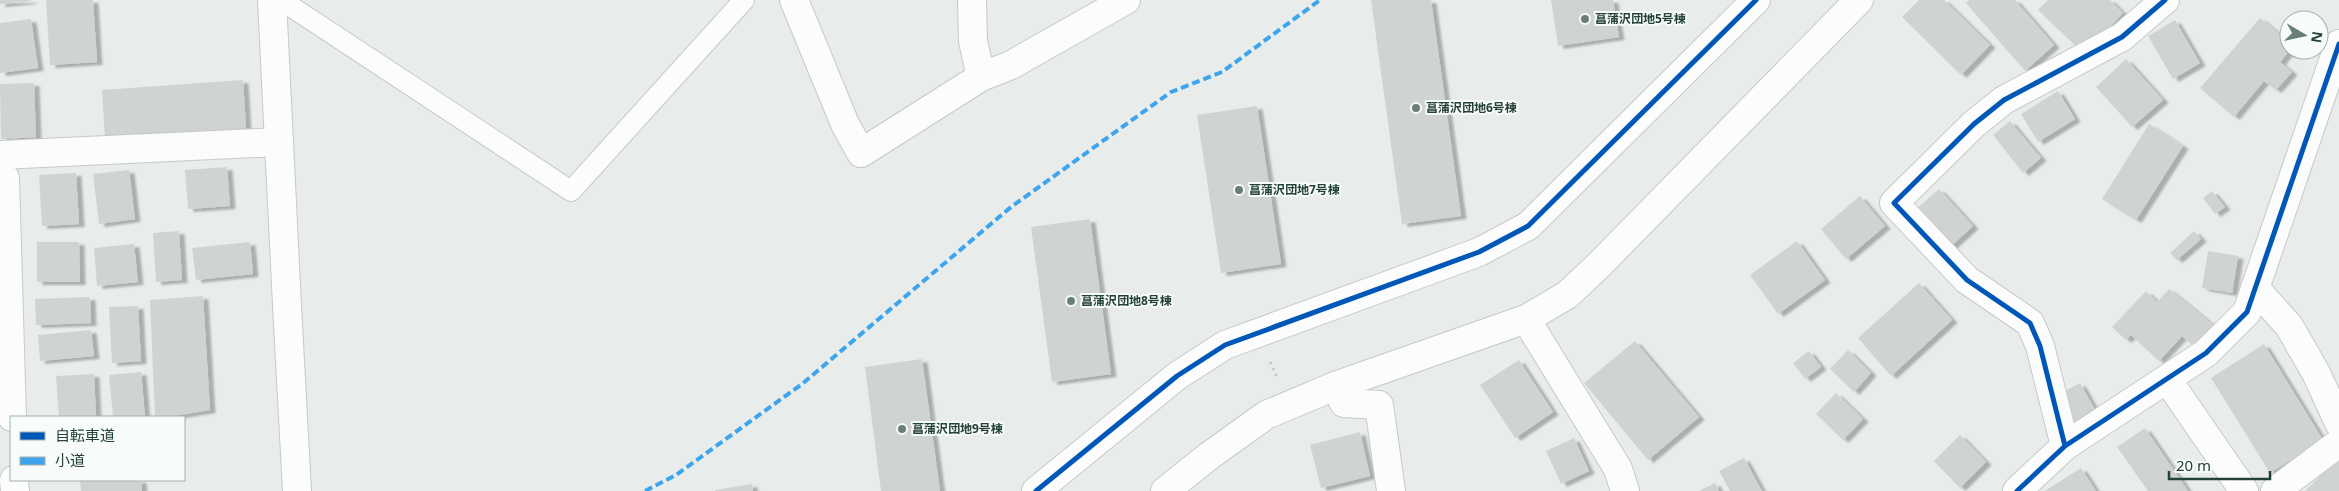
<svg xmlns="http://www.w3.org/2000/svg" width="2339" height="491" font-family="'Noto Sans','Noto Sans JP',sans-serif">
	<defs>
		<filter id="shadow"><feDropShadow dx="5.5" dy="3" stdDeviation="1" flood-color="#0004"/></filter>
	</defs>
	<rect width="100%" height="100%" fill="#e8edeb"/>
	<!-- building -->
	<path fill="#cfd4d2" filter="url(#shadow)" d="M0,0H31V1L0,4Z
		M46,0H93L97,62L50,65Z
		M1371,0H1431L1461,216L1402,224Z
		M1551,0H1613L1619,37L1558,46Z
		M1919,0H1944L1990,45L1961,75L1902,17Z
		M1969,0H2015L2054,45L2025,71L1966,3Z
		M2048,0H2110L2123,13L2084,54L2038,10Z
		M2260,18L2289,42L2290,50L2280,62L2292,72L2276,90L2264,81L2234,117L2200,88Z
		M31,19L38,68L0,73V23Z
		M2175,20L2200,63L2173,79L2148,36Z
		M2126,59L2163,100L2132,127L2096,87Z
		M243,80L246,128L105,138L102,90Z
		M34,83L36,137L1,139L0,84Z
		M2058,91L2075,119L2038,142L2021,114Z
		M1257,106L1281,264L1221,273L1197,115Z
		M2010,121L2041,158L2023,173L1993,135Z
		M2149,124L2183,146L2136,220L2102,199Z
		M227,167L230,206L188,209L185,170Z
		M129,170L135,219L99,224L93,174Z
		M76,173L79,224L42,226L39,175Z
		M1939,189L1973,226L1949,248L1915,210Z
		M2212,191L2225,207L2215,214L2203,198Z
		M1860,196L1885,226L1846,259L1821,229Z
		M1090,219L1111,374L1052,382L1031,227Z
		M179,231L182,280L156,282L153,233Z
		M2194,231L2201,239L2177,260L2170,253Z
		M1797,241L1825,280L1778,314L1750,275Z
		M37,242H79L80,282H37Z
		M250,242L253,274L196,280L192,248Z
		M134,244L138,282L97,286L94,248Z
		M2208,251L2238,256L2232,293L2202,288Z
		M1919,283L1952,320L1891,376L1858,338Z
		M2169,289L2213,325L2195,347L2182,336L2159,361L2131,335L2126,340L2112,327L2146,291L2157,302Z
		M203,296L210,410L168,417H155L150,300Z
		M90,297L91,323L36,325L35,299Z
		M138,306L141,361L112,363L109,307Z
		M91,330L94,356L40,361L38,335Z
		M1635,341L1699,417L1648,460L1584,383Z
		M2264,344L2323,440L2270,473L2211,378Z
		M1848,350L1871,373L1854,392L1830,369Z
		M1809,351L1821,367L1805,379L1793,363Z
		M922,359L940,491H881L865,367Z
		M1519,360L1553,412L1515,438L1480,385Z
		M141,372L145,417H113L109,375Z
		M94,374L96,417H59L56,376Z
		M2080,383L2098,415L2074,428L2056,396Z
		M1836,393L1863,419L1843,440L1816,414Z
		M2145,428L2188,491H2148L2117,447Z
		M1360,432L1370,476L1321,488L1310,445Z
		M1960,435L1986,462L1960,488L1934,461Z
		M1574,438L1589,471L1561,484L1546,451Z
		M2339,457V491H2305Z
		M1744,458L1762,491H1730L1719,471Z
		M2081,468L2096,491H2045Z
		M80,480H141L142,491H81Z
		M1715,483L1719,491H1699Z
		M752,484L753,491H715V490Z"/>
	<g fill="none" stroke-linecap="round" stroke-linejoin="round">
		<defs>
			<path id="service" d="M281,0L571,191L744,0"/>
			<path id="minor" d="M794,0L845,124L861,153L981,77
				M972,0L973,41L981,77L1011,65L1126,0
				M0,155L279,142
				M0,179L5,178L12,417
				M2255,288L2289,326L2316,373L2339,423
				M287,305L297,491
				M1526,319L1618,469L1625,491
				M2167,379L2244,491
				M1335,386L1344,403L1379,405L1391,491
				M2065,446L2040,346L2030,323L1967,280L1894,203L1974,124L2004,100L2122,37L2165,0
				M14,480L15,491
				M1036,491L1177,376L1225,345L1479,252L1528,226L1756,0
				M2017,491L2065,446L2206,353L2247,312L2339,44
				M2275,491L2339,443"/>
			<path id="tertiary" d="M272,0L287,305
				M1165,491L1209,456L1266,415L1335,386L1526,319L1567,295L1598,266L1859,0"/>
		</defs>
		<!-- service casing -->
		<use href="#service" stroke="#c5cac8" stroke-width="22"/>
		<!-- minor casing -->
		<use href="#minor" stroke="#c5cac8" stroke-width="30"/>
		<!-- tertiary casing -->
		<use href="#tertiary" stroke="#c5cac8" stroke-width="30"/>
		<!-- path -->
		<path stroke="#c3ccca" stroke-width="3" stroke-dasharray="2.5 4" stroke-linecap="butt" d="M1270,362L1277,377"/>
		<!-- service -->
		<use href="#service" stroke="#fcfcfc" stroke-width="20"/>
		<!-- minor -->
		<use href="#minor" stroke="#fcfcfc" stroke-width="28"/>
		<!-- tertiary -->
		<use href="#tertiary" stroke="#fcfcfc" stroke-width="28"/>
		<!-- quiet -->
		<path stroke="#3ea4ec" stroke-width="4" stroke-dasharray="8 4" stroke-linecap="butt" d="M645,491L676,475L802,384L1011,207L1171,92L1222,72L1320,0"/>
		<defs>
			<path id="cycleway" d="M2065,446L2040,346L2030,323L1967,280L1894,203L1974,124L2004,100L2122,37L2165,0
				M1036,491L1177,376L1225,345L1479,252L1528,226L1756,0
				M2017,491L2065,446L2206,353L2247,312L2339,44"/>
		</defs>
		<!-- cycleway casing -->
		<use href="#cycleway" stroke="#f7fbf9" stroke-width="8"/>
		<!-- cycleway -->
		<use href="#cycleway" stroke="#0057b8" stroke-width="5"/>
	</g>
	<!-- markers -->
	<g fill="#697e78" stroke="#f7fbf9" stroke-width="2">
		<circle cx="1585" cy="19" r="5"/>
		<circle cx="1416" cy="108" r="5"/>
		<circle cx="1239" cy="190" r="5"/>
		<circle cx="1071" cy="301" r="5"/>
		<circle cx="902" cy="429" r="5"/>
	</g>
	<g text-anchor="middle" stroke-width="4" stroke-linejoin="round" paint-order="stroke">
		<!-- poi labels -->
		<g font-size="12" font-weight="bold" fill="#24423a" stroke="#f7fbf9" text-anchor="start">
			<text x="1595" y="23">菖蒲沢団地5号棟</text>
			<text x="1426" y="112">菖蒲沢団地6号棟</text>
			<text x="1249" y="194">菖蒲沢団地7号棟</text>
			<text x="1081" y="305">菖蒲沢団地8号棟</text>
			<text x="912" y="433">菖蒲沢団地9号棟</text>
		</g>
	</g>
	<!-- legend -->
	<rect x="10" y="416" width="175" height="65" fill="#f7fbf9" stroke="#a3b1ad"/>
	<rect x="20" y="432" width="25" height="8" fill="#0057b8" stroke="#a3b1ad"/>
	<text x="55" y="441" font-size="15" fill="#24423a">自転車道</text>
	<rect x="20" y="457" width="25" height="8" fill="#3ea4ec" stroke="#a3b1ad"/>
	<text x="55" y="466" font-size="15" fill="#24423a">小道</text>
	<!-- north arrow -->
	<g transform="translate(2304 35) rotate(99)"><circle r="24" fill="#f7fbf9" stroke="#a3b1ad"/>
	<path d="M0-4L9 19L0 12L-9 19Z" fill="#697e78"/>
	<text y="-8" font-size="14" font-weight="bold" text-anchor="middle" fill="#24423a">N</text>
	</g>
	<!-- scale -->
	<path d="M2169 471v8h101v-8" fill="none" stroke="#24423a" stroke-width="2.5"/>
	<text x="2176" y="471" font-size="15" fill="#24423a" stroke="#f7fbf9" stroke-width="4" paint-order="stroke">20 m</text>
</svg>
